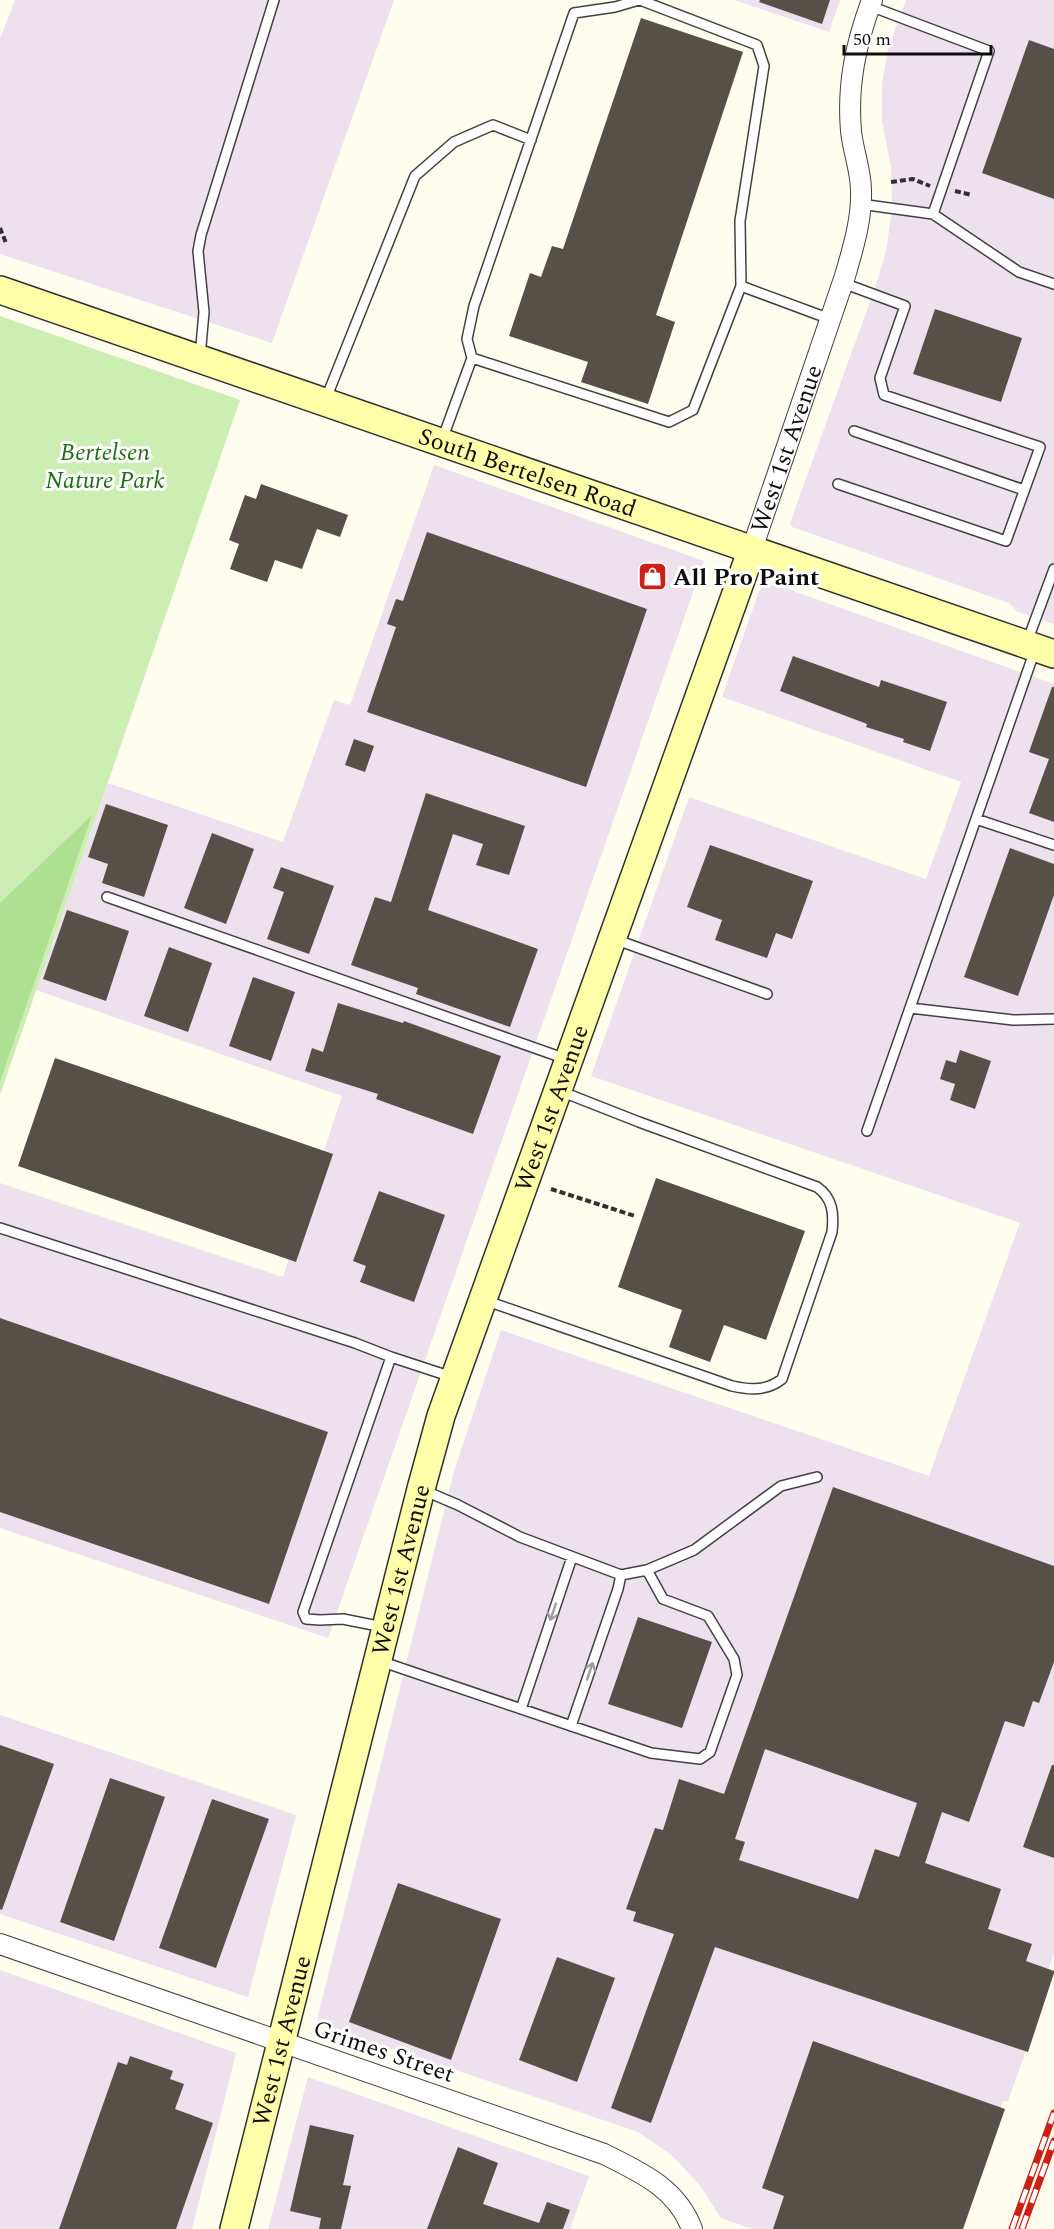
<svg xmlns="http://www.w3.org/2000/svg" width="1054" height="2229" font-family="Spectral,serif">
	<rect width="100%" height="100%" fill="#fffdee"/>
	<!-- industrial -->
	<path fill="#ede1ed" d="M15,0H394L272,343L0,254V39Z
		M734,0H840L829,32Z
		M906,0H1054V624L1018,612L1009,603L792,527L790,523L876,285L886,251L892,209L891,167L882,121V83L888,49Z
		M434,465L704,561L328,1638L0,1528V1183L283,1277L342,1096L36,990L108,783L283,842L334,700L350,705Z
		M774,584L1054,684V1953L1024,2042L1028,2045L1008,2101H1003L956,2229H752L721,2218L701,2187L674,2157L638,2132L320,2024L317,2020L454,1471L501,1330L929,1476L1020,1223L591,1076L689,797L926,879L961,782L722,697L759,591L764,586Z
		M0,1715L296,1815L248,1997L0,1914Z
		M0,1970L236,2053L192,2229H0Z
		M308,2077L589,2176L570,2229H268Z"/>
	<!-- green -->
	<path fill="#cceeb3" d="M0,316L240,400L0,1095Z"/>
	<!-- forest -->
	<path fill="#ade091" d="M92,815L0,1082V903Z"/>
	<!-- building -->
	<path fill="#575049" fill-rule="evenodd" d="M760,0H830L822,24L759,2Z
		M641,18L743,52L656,315L675,322L648,404L581,382L588,362L509,336L530,273L541,277L552,246L563,249Z
		M1029,40L1054,49V199L982,173Z
		M935,309L1022,338L1001,402L913,374Z
		M261,484L348,515L340,537L317,529L302,569L275,560L267,582L230,569L239,544L229,540L245,495L256,499Z
		M427,532L647,609L586,787L367,712L396,627L387,624L396,599L403,601Z
		M793,656L879,687L881,680L947,702L930,751L903,742L904,739L866,727L867,724L780,691Z
		M1052,687H1054V822L1029,813L1049,759L1029,752Z
		M354,739L374,746L365,772L345,765Z
		M426,793L525,826L509,875L476,865L483,844L453,834L428,910L538,949L510,1027L416,994L418,988L351,965L375,897L391,902Z
		M106,804L168,825L144,897L102,883L108,864L88,857Z
		M212,833L254,849L226,924L184,908Z
		M710,845L813,881L792,939L776,933L767,958L715,940L722,920L687,907Z
		M1010,848L1054,864V895L1018,996L964,977Z
		M281,867L334,886L309,954L267,939L284,892L273,888Z
		M67,910L129,931L106,1001L43,979Z
		M169,947L212,963L188,1032L144,1016Z
		M253,977L295,992L271,1061L229,1046Z
		M338,1003L403,1023L404,1021L501,1056L473,1134L376,1099L378,1094L305,1071L312,1048L323,1052Z
		M960,1050L991,1061L975,1109L950,1100L955,1084L940,1079L946,1060L956,1063Z
		M55,1058L333,1154L296,1262L18,1166Z
		M656,1178L805,1231L766,1340L724,1325L710,1362L669,1347L682,1310L618,1287Z
		M379,1191L445,1215L414,1302L360,1282L366,1266L353,1261Z
		M0,1318L328,1432L269,1604L0,1512Z
		M833,1487L1054,1566V1662L1039,1703L1033,1701L1024,1727L1005,1721L969,1822L942,1812L925,1863L1001,1889L988,1929L1032,1944L1026,1961L1054,1971V1973L1028,2052L715,1947L651,2123L611,2108L674,1934L633,1921L636,1912L626,1909L655,1828L663,1830L679,1779L724,1794ZM765,1749L917,1803L899,1857L875,1849L858,1899L739,1860L745,1842L735,1839Z
		M638,1617L712,1642L682,1728L608,1704Z
		M0,1745L54,1764L2,1910L0,1909Z
		M1052,1765H1054V1858L1023,1847Z
		M110,1778L165,1797L114,1941L60,1922Z
		M212,1799L269,1819L216,1968L159,1948Z
		M398,1883L501,1919L451,2060L349,2022Z
		M557,1957L615,1978L577,2082L519,2060Z
		M813,2041L1005,2109L963,2229H773L784,2196L762,2188Z
		M130,2056L173,2071L170,2079L184,2084L175,2109L213,2123L176,2229H59L118,2062L127,2065Z
		M310,2125L354,2135L343,2185L351,2186L341,2229H319L321,2218L290,2211Z
		M458,2147L498,2163L483,2204L539,2223L547,2202L570,2210L563,2229H427Z"/>
	<g fill="none" stroke-linecap="round" stroke-linejoin="round">
		<defs>
			<path id="lane" d="M639,0L615,7L574,13L474,306L467,339L472,358L669,422L693,410L741,286L740,221L764,66L757,45L640,0
				M870,6L989,51L933,214
				M860,204L933,214L1019,272L1054,284
				M741,286L830,319
				M200,357L204,312L198,251L201,235L274,0
				M325,401L415,176L454,142L493,125L531,140
				M854,431L1024,490
				M442,440L472,358
				M838,484L1006,541L1040,447L884,395L880,378L905,306L843,283
				M1027,642L1054,569
				M976,819L1054,845
				M107,897L566,1059
				M614,939L767,994
				M910,1008L1013,1020L1054,1019
				M867,1131L1035,650
				M0,1228L355,1343L391,1357
				M484,1300L732,1386C750,1390 767,1391 782,1379L832,1232C834,1214 833,1198 817,1187L639,1122L560,1091
				M423,1490L458,1505L520,1537L621,1575L647,1570L694,1550L781,1486L817,1477
				M383,1627L343,1619L320,1620L306,1619L303,1612L391,1357L452,1377
				M380,1661L651,1753L700,1759L710,1752L737,1675L734,1659L708,1616L663,1599L647,1570
				M521,1709L572,1557
				M571,1726L618,1589L621,1575"/>
			<g id="street">
				<path id="s1" d="M752,549L845,276C853,248 862,220 861,190C861,171 853,151 851,131C847,84 856,43 872,0"/>
				<path d="M0,1944L604,2154C640,2172 677,2188 692,2229"/>
			</g>
			<g id="secondary">
				<path id="s2" d="M0,290L1054,654"/>
				<path id="s3" d="M234,2229L421,1489L441,1416L752,549"/>
			</g>
		</defs>
		<!-- lane casing -->
		<use href="#lane" stroke="#414141" stroke-width="12"/>
		<!-- street casing -->
		<use href="#street" stroke="#414141" stroke-width="22"/>
		<!-- secondary casing -->
		<use href="#secondary" stroke="#303030" stroke-width="30"/>
		<!-- path -->
		<path stroke="#303030" stroke-width="4" stroke-dasharray="6 3" stroke-linecap="butt" d="M891,182L913,179L930,186
			M955,191L972,195
			M0,228L6,243
			M551,1189L635,1216"/>
		<!-- lane -->
		<use href="#lane" stroke="#fff" stroke-width="9"/>
		<!-- street -->
		<use href="#street" stroke="#fff" stroke-width="20"/>
		<!-- secondary -->
		<use href="#secondary" stroke="#fffea9" stroke-width="27"/>
		<defs>
			<path id="rail" d="M1012,2229L1054,2113
				M1022,2229L1054,2141"/>
		</defs>
		<!-- rail casing -->
		<use href="#rail" stroke="#cc2017" stroke-width="7"/>
		<!-- rail -->
		<use href="#rail" stroke="#fff" stroke-width="4.5" stroke-dasharray="14" stroke-linecap="butt"/>
	</g>
	<!-- one-way arrows -->
	<defs><path id="oneway-shaft" d="M-6 0H5M1.5-3L5.5 0L1.5 3" fill="none" stroke-width="1.6" stroke-linecap="round" stroke-linejoin="round" transform="scale(1.5)"/></defs>
	<g stroke="#9f9f9f">
		<use href="#oneway-shaft" transform="translate(553 1612) rotate(109)"/>
		<use href="#oneway-shaft" transform="translate(590 1671) rotate(-71)"/>
	</g>
	<!-- icons -->
	<defs>
		<symbol id="shop-square" viewBox="-11 -11 22 22"><rect x="-9" y="-9" width="18" height="18" rx="4" fill="#cc2017" stroke="#fff"/><path d="M-5-2.5h2.3a2.7 3.5 0 0 1 5.4 0H5L5.5 6h-11ZM-1.5-2.5h3a1.5 2.3 0 0 0-3 0Z" fill="#fff"/></symbol>
	</defs>
	<g fill-rule="evenodd">
		<use href="#shop-square" x="636" y="560" width="33" height="33"/>
	</g>
	<g text-anchor="middle" stroke-width="6" stroke-linejoin="round" paint-order="stroke">
		<!-- street labels -->
		<g font-size="24" fill="#0e0e0e" stroke="#fff">
			<text dy="8" stroke="none"><textPath href="#s1" startOffset="106">West 1st Avenue</textPath></text>
			<text dy="8" stroke="none"><textPath href="#s2" startOffset="558">South Bertelsen Road</textPath></text>
			<text dy="8" stroke="none"><textPath href="#s3" startOffset="1166">West 1st Avenue</textPath></text>
			<text dy="8" stroke="none"><textPath href="#s3" startOffset="680">West 1st Avenue</textPath></text>
			<text dy="8" stroke="none"><textPath href="#s3" startOffset="194">West 1st Avenue</textPath></text>
			<text transform="translate(384 2051) rotate(19)" y="8">Grimes Street</text>
		</g>
		<!-- park labels -->
		<g font-size="24" font-style="italic" fill="#206c17" stroke="#fff">
			<text x="105" y="460">Bertelsen<tspan x="105" dy="28">Nature Park</tspan></text>
		</g>
		<!-- poi labels -->
		<g font-size="24" font-weight="bold" fill="#0e0e0e" stroke="#fff" text-anchor="start">
			<text x="673" y="585">All Pro Paint</text>
		</g>
	</g>
	<!-- scale -->
	<path d="M844 45v9h147v-9" fill="none" stroke="#0e0e0e" stroke-width="3"/>
	<text x="853" y="45" font-size="18" fill="#0e0e0e" stroke="#ffffff" stroke-width="4.5" paint-order="stroke">50 m</text>
</svg>
